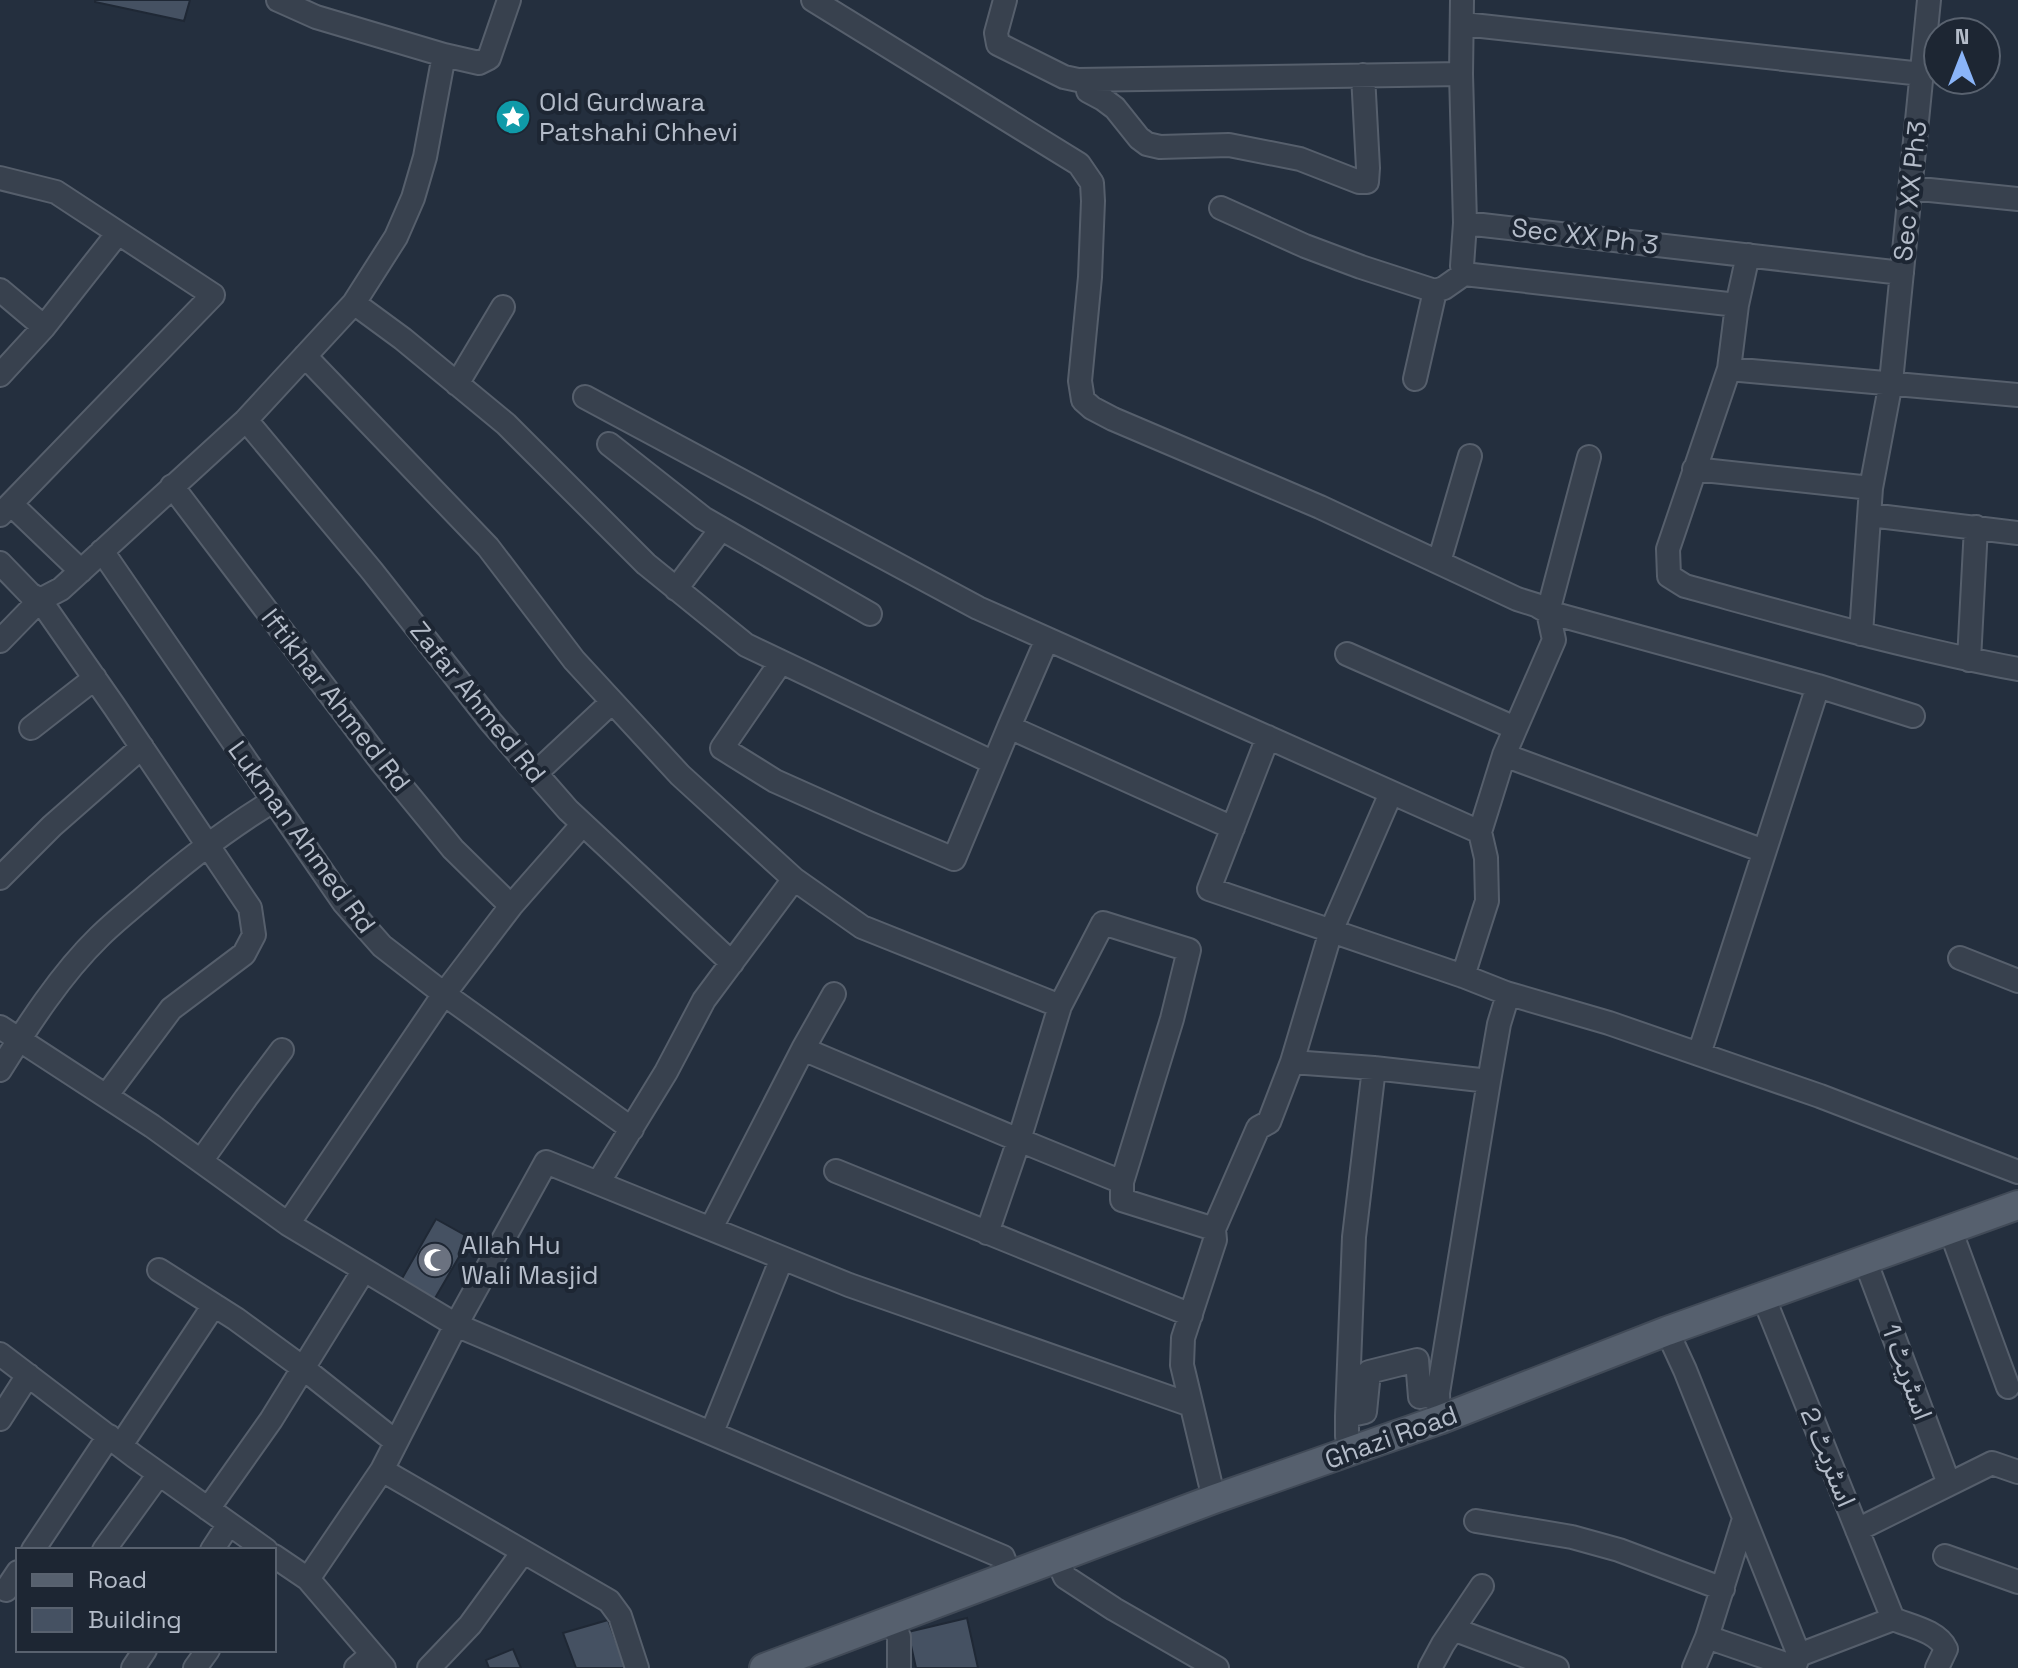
<svg xmlns="http://www.w3.org/2000/svg" width="2018" height="1668" font-family="'Space Grotesk','Noto Sans Arabic',sans-serif">
	<rect width="100%" height="100%" fill="#242f3e"/>
	<!-- building -->
	<path fill="#455162" stroke="#1f2835" stroke-width="2" d="M95,0H190L184,21L95,2Z
		M436,1219L470,1238L434,1300L400,1282Z
		M967,1618L978,1668H916L908,1632Z
		M608,1620L626,1668H576L563,1633Z
		M513,1649L521,1668H489L486,1660Z"/>
	<g fill="none" stroke-linecap="round" stroke-linejoin="round">
		<defs>
			<path id="minor" d="M278,0L316,17L444,55
				M813,0L1079,164L1092,183L1093,201L1090,277L1080,381L1083,400L1092,408L1113,419L1320,507L1517,599L1536,605L1548,612L1818,686L1913,716
				M1005,0L996,33L998,44L1064,77L1078,80L1461,74
				M1462,0L1461,74L1465,223L1462,266L1464,274
				M1463,24L1922,74
				M1086,80L1088,91L1103,99L1115,108L1139,138L1147,144L1160,147L1229,145L1300,159L1359,182H1367L1368,168L1363,75
				M0,178L56,192L213,295L0,515
				M1910,188L2018,199
				M1221,208L1305,246L1361,267L1435,291L1444,288L1464,274L1737,305
				M1465,223L1902,273
				M1748,255L1737,305L1729,369L1668,549L1669,576L1685,586C1795,616 1906,648 2018,669
				M0,290L44,327
				M354,303L403,339L506,424L646,564L746,645L994,763L1009,727L1233,828
				M305,356L488,547L574,660L680,775L794,879L704,1000L666,1072L598,1183
				M1729,369L2018,395
				M0,375L44,327L118,233
				M1415,379L1435,291
				M457,384L503,307
				M585,397L978,608L1480,832
				M246,420L372,571L491,722L568,810L732,963
				M609,444L703,518L870,614
				M1694,469L1871,488
				M172,486L380,760L453,849L511,906
				M11,504L81,571
				M1870,515L2018,533
				M102,551L344,903L382,946L444,994L632,1129
				M1439,562L1470,456
				M0,563L30,594L40,600L61,589L246,420L354,303L396,237L413,198L425,157L444,55L479,63L489,58L509,0
				M676,589L721,529
				M1861,634L1871,488L1891,382L1929,0
				M0,641L40,600L114,706L250,908L254,935L244,954L171,1009L106,1096
				M1347,654L1515,728
				M1969,660L1976,527
				M781,662L722,748L775,781L869,823L954,859L994,763
				M1009,727L1047,639
				M31,728L95,678
				M1268,737L1209,889L1463,976L1506,993L1609,1023L1820,1096L2018,1172
				M1504,755L1764,851
				M536,773L612,702
				M1391,793L1331,931L1292,1062L1374,1068L1489,1081
				M0,878L52,826L142,747
				M794,879L862,927L1060,1006
				M1960,958L2018,981
				M1463,976L1487,901L1486,858L1480,832L1504,755L1554,640L1548,612L1589,457
				M0,1027L152,1126L288,1224L456,1325L1003,1557L1011,1577
				M803,1049L1019,1140L1122,1182
				M1699,1054L1818,686
				M0,1070C28,1025 61,974 99,937C112,924 127,912 141,900C183,863 225,830 273,801
				M201,1161L246,1098L282,1050
				M836,1171L1191,1315
				M288,1224L444,994L511,906L583,824
				M711,1228L803,1049L834,994
				M1214,1229L1258,1128L1269,1122L1292,1062
				M1950,1229L2008,1387
				M987,1233L1019,1140L1060,1006L1103,923L1189,950L1172,1019L1122,1182V1200L1214,1229L1215,1240L1183,1338L1182,1365L1214,1499
				M1865,1260L1949,1484
				M159,1270L236,1319L303,1368L396,1442
				M1763,1296L1893,1619
				M1667,1331L1685,1370L1799,1655L1794,1668
				M0,1354L134,1456L266,1550
				M1347,1416L1365,1412L1369,1372L1417,1360L1420,1397L1438,1393
				M0,1419L28,1375
				M1439,1420L1438,1393L1489,1081L1499,1024L1506,1001V993
				M712,1432L782,1258
				M121,1445L214,1305
				M1350,1451L1347,1436V1416L1354,1237L1374,1068
				M382,1470L609,1601L620,1616L637,1668
				M208,1509L271,1420L364,1270
				M1744,1519L1707,1637L1794,1667
				M1476,1521L1572,1537L1619,1550L1723,1589
				M1857,1530L1992,1463L2018,1472
				M33,1550L109,1436
				M104,1550L159,1474
				M212,1550L229,1524
				M274,1556L308,1579L384,1668
				M1945,1556L2018,1582
				M1057,1559L1065,1577L1114,1609L1217,1668
				M308,1579L382,1470L456,1325L546,1162L849,1285L1191,1405
				M6,1590L18,1572
				M891,1622L899,1637V1668
				M1453,1629L1557,1668
				M1799,1655L1893,1619C1910,1626 1938,1631 1946,1649L1937,1668
				M133,1668L145,1650
				M195,1668L208,1650
				M356,1668L372,1654
				M429,1668L470,1625L523,1552
				M1430,1668L1443,1644L1482,1586
				M1694,1668L1707,1637"/>
			<path id="major" d="M764,1668L1214,1499L1439,1420L1667,1331L2018,1205"/>
		</defs>
		<!-- minor casing -->
		<use href="#minor" stroke="#565f6c" stroke-width="26"/>
		<!-- major casing -->
		<use href="#major" stroke="#414a57" stroke-width="32"/>
		<!-- minor -->
		<use href="#minor" stroke="#38414e" stroke-width="22"/>
		<!-- major -->
		<use href="#major" stroke="#56606e" stroke-width="28"/>
	</g>
	<!-- icons -->
	<defs>
		<symbol id="sight-disc" viewBox="-11 -11 22 22"><circle r="9.5" fill="#0f9aa8" stroke="#1d2633"/><path d="M0-6L1.8-2.2L6-1.7L2.9 1.2L3.7 5.4L0 3.3L-3.7 5.4L-2.9 1.2L-6-1.7L-1.8-2.2Z" fill="#fff"/></symbol>
		<symbol id="mosque-disc" viewBox="-11 -11 22 22"><circle r="9.5" fill="#6b7280" stroke="#1d2633"/><path d="M3.5-4.9A6 6 0 1 0 3.5 4.9A5 5 0 1 1 3.5-4.9Z" fill="#fff"/></symbol>
	</defs>
	<g fill-rule="evenodd">
		<use href="#sight-disc" x="493" y="97" width="40" height="40"/>
		<use href="#mosque-disc" x="415" y="1240" width="40" height="40"/>
	</g>
	<g text-anchor="middle" stroke-width="8" stroke-linejoin="round" paint-order="stroke">
		<!-- poi labels -->
		<g font-size="26" fill="#b4bcc9" stroke="#1d2633" text-anchor="start">
			<text x="539" y="111">Old Gurdwara<tspan x="539" dy="30">Patshahi Chhevi</tspan></text>
			<text x="461" y="1254">Allah Hu<tspan x="461" dy="30">Wali Masjid</tspan></text>
		</g>
		<!-- street labels -->
		<g font-size="26" fill="#b4bcc9" stroke="#1d2633">
			<text transform="translate(1910 191) rotate(-84)" y="9">Sec XX Ph3</text>
			<text transform="translate(1585 236) rotate(7)" y="9">Sec XX Ph 3</text>
			<text transform="translate(336 700) rotate(52)" y="9">Iftikhar Ahmed Rd</text>
			<text transform="translate(478 702) rotate(51)" y="9">Zafar Ahmed Rd</text>
			<text transform="translate(302 837) rotate(54)" y="9">Lukman Ahmed Rd</text>
			<text transform="translate(1907 1372) rotate(70)" y="9">اسٹریٹ 1</text>
			<text transform="translate(1391 1437) rotate(-20)" y="9">Ghazi Road</text>
			<text transform="translate(1828 1457) rotate(68)" y="9">اسٹریٹ 2</text>
		</g>
	</g>
	<!-- legend -->
	<rect x="16" y="1548" width="260" height="104" fill="#1d2633" stroke="#59626f" stroke-width="2"/>
	<rect x="32" y="1574" width="40" height="12" fill="#56606e" stroke="#59626f" stroke-width="2"/>
	<text x="88" y="1588" font-size="24" fill="#b4bcc9">Road</text>
	<rect x="32" y="1608" width="40" height="24" fill="#455162" stroke="#59626f" stroke-width="2"/>
	<text x="88" y="1628" font-size="24" fill="#b4bcc9">Building</text>
	<!-- north arrow -->
	<g transform="translate(1962 56)"><circle r="38" fill="#1d2633" stroke="#59626f" stroke-width="2"/>
	<path d="M0-6L14 30L0 20L-14 30Z" fill="#8ab4f8"/>
	<text y="-12" font-size="22" font-weight="bold" text-anchor="middle" fill="#b4bcc9">N</text>
	</g>
</svg>
